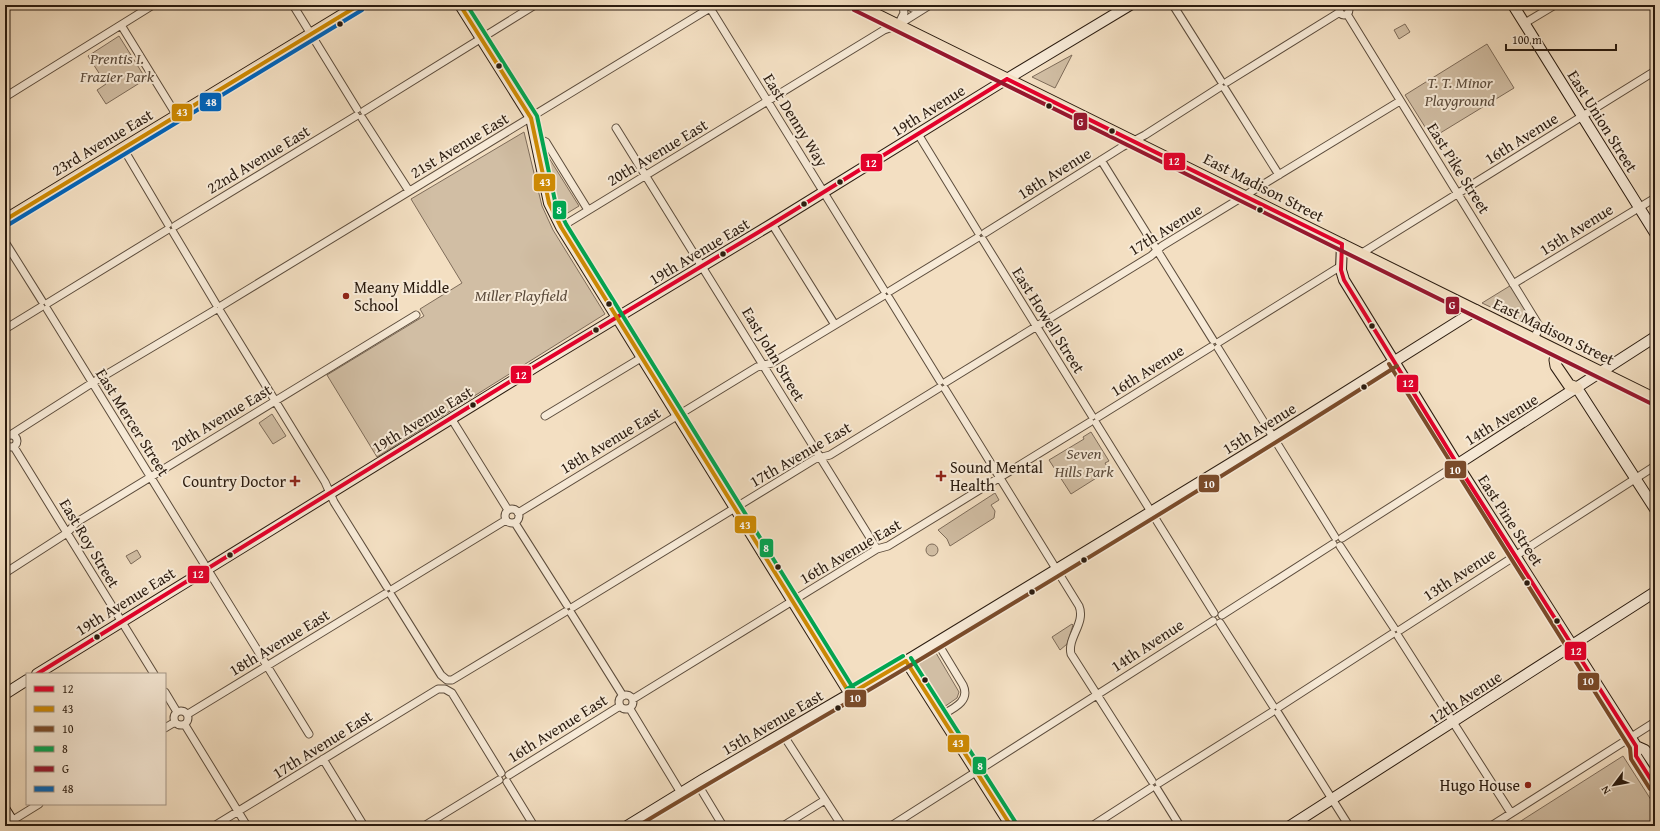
<svg xmlns="http://www.w3.org/2000/svg" width="1660" height="831" font-family="'Gentium Book Plus',serif">
	<rect width="100%" height="100%" fill="#f3dfc2"/>
	<filter id="stains"><feTurbulence type="fractalNoise" baseFrequency=".005" numOctaves="4"/><feColorMatrix values="0 0 0 0 .2 0 0 0 0 .09 0 0 0 0 .02 0 0 0 .5 -.17"/></filter>
	<radialGradient id="worn" r=".72"><stop offset=".6" stop-color="#630" stop-opacity="0"/><stop offset="1" stop-color="#630" stop-opacity=".3"/></radialGradient>
	<!-- green -->
	<path fill="#d1bea4" stroke="#7e6c5a" d="M1405,24L1410,32L1399,39L1394,30Z
		M119,36L146,79L106,104L97,90L106,84L88,56Z
		M1487,44L1514,88L1432,138L1405,95Z
		M1072,55L1055,88L1032,77Z
		M524,132L542,206L553,230L605,314L377,457L327,375L424,316L420,309L462,283L411,199Z
		M544,150L579,206L561,217Z
		M1513,284L1543,332L1482,303Z
		M272,414L286,436L273,444L259,423Z
		M1091,432L1109,461L1105,463L1109,470L1071,494L1049,460L1084,439L1083,437Z
		M995,493L999,500L991,505L995,511L994,518L950,546L947,539L938,530Z
		M926 550a6 6 0 1 1 12 0a6 6 0 1 1-12 0Z
		M137,550L141,557L131,564L126,556Z
		M1072,624L1073,625L1067,644L1060,650L1052,637Z
		M936,653L959,692L957,698L944,707L917,665Z
		M1623,756L1655,806V826H1513Z"/>
	<g fill="none" stroke-linecap="round" stroke-linejoin="round">
		<defs>
			<path id="street" d="M293,5L357,109
				M711,5L710,8L884,290
				M908,5L912,8L925,7
				M1173,5L1221,81
				M1339 10a5 5 0 1 1 10 0a5 5 0 1 1-10 0Z
				M1347,14L1538,324V330L1534,339
				M899,23L904,13L903,5
				M1525,23L1555,5
				M121,25L177,116
				M1227,82L1340,12
				M1225,89L1279,175
				M5,97L153,5
				M364,111L535,5
				M362,118L409,191
				M616,128L877,549
				M918,134L978,232
				M535,137L546,142L588,210
				M123,148L168,224
				M1101,160L1213,340
				M772,224L835,325
				M175,226L356,116
				M561,227L884,30L898,25L930,5
				M173,232L216,304
				M985,233L1122,147L1145,135L1220,87
				M983,240L1092,416
				M5,242L42,301
				M1362,253L1655,71
				M1513,284L1655,198
				M890,291L977,238
				M889,298L940,381
				M48,303L167,230
				M221,306L710,8
				M47,309L309,734
				M220,311L325,482L334,502L387,587
				M5,329L41,307
				M1219,342L1341,266
				M1218,348L1335,537
				M946,382L1151,256L1162,246L1400,101
				M945,389L1079,606C1086,623 1067,638 1071,654L1152,781
				M545,416L641,358
				M1098,417L1211,347
				M451,418L508,510
				M1096,423L1214,613
				M12,434L92,383L215,310
				M5 441a6 6 0 1 1 12 0a6 6 0 1 1-12 0Z
				M14,447L154,674
				M505 516a7 7 0 1 1 14 0a7 7 0 1 1-14 0Z
				M518,513L757,367L772,363L883,296
				M515,523L567,605
				M1342,538L1458,464
				M1340,546L1394,628
				M5,573L67,533L77,522L416,315
				M393,589L506,520
				M391,595L441,675L447,680H452L565,612
				M573,607L815,459L830,455L939,388
				M571,613L623,696
				M1222,615L1333,544
				M1220,623L1273,706
				M1400,630L1655,466
				M1398,636L1511,813
				M937,642L963,685C971,702 952,709 940,716
				M165,692L177,712
				M619 702a7 7 0 1 1 14 0a7 7 0 1 1-14 0Z
				M633,699L877,549L888,546L1090,422
				M1279,707L1392,634
				M630,709L681,793
				M174 718a7 7 0 1 1 14 0a7 7 0 1 1-14 0Z
				M1278,713L1349,826
				M188,714L385,594
				M185,725L247,826
				M165,728L175,722
				M782,733L842,826
				M323,759L364,826
				M509,775L620,706
				M507,782L534,826
				M697,783L723,826
				M1159,783L1272,712
				M1157,789L1180,826
				M5,825L39,804
				M214,826L438,689H445L452,693L501,773
				M424,826L499,780
				M783,826L825,800
				M891,826L1213,621
				M1092,826L1151,788
				M1491,826L1655,722"/>
			<path id="secondary" d="M460,5L531,118L549,203L561,227L850,694
				M1513,5L1655,233
				M1342,244L1341,270L1344,280L1462,472L1636,746V756L1655,786
				M1577,388L1655,509
				M1458,464L1655,337
				M906,661L1011,826
				M37,674L540,364L772,224L997,85L1130,5
				M5,694L27,680
				M1636,746L1645,750L1655,765
				M5,810L15,826
				M627,826L702,780L906,661L1274,437L1476,310
				M1290,826L1655,592"/>
			<path id="primary" d="M857,5L1655,399
				M5,220L359,5
				M1559,352L1555,360L1556,366L1569,385L1577,388"/>
		</defs>
		<!-- street casing -->
		<use href="#street" stroke="#5c4c3c" stroke-width="9"/>
		<!-- secondary casing -->
		<use href="#secondary" stroke="#2a1b0f" stroke-width="12"/>
		<!-- primary casing -->
		<use href="#primary" stroke="#2a1b0f" stroke-width="13"/>
		<!-- street -->
		<use href="#street" stroke="#f7ead7" stroke-width="7"/>
		<!-- secondary -->
		<use href="#secondary" stroke="#f7ead7" stroke-width="10"/>
		<!-- primary -->
		<use href="#primary" stroke="#f3dfc2" stroke-width="11"/>
		<defs>
			<path id="bus-1" d="M1007,79L1342,244
				M1342,244L1341,270L1344,280L1462,472L1636,746V756L1655,786
				M37,674L524,373L772,224L1007,79"/>
			<path id="bus-2" d="M460,5L531,118L549,203L561,227L850,694
				M5,220L359,5
				M906,661L1011,826
				M850,694L906,661"/>
			<path id="bus-3" d="M1389,364L1630,748L1631,759L1650,789
				M638,826C728,771 821,719 911,665C1074,567 1237,468 1397,366"/>
			<path id="bus-4" d="M467,5L537,116L555,201L566,224L855,691
				M911,658L1016,823
				M847,689L903,656"/>
			<path id="bus-5" d="M854,10L1652,404"/>
			<path id="bus-6" d="M8,225L362,10"/>
		</defs>
		<!-- bus-1 casing -->
		<use href="#bus-1" stroke="#f7ead7" stroke-width="7"/>
		<!-- bus-2 casing -->
		<use href="#bus-2" stroke="#f7ead7" stroke-width="7"/>
		<!-- bus-3 casing -->
		<use href="#bus-3" stroke="#f7ead7" stroke-width="7"/>
		<!-- bus-4 casing -->
		<use href="#bus-4" stroke="#f7ead7" stroke-width="7"/>
		<!-- bus-5 casing -->
		<use href="#bus-5" stroke="#f7ead7" stroke-width="7"/>
		<!-- bus-6 casing -->
		<use href="#bus-6" stroke="#f7ead7" stroke-width="7"/>
		<!-- bus-1 -->
		<use href="#bus-1" stroke="#e4002b" stroke-width="4"/>
		<!-- bus-2 -->
		<use href="#bus-2" stroke="#ce8a03" stroke-width="4"/>
		<!-- bus-3 -->
		<use href="#bus-3" stroke="#7a4b2a" stroke-width="4"/>
		<!-- bus-4 -->
		<use href="#bus-4" stroke="#00a651" stroke-width="4"/>
		<!-- bus-5 -->
		<use href="#bus-5" stroke="#96172e" stroke-width="4"/>
		<!-- bus-6 -->
		<use href="#bus-6" stroke="#0065bd" stroke-width="4"/>
	</g>
	<!-- markers -->
	<g fill="#2a1b0f" stroke="#f7ead7" stroke-width="1.5">
		<circle cx="340" cy="24" r="3.5"/>
		<circle cx="499" cy="66" r="3.5"/>
		<circle cx="1049" cy="106" r="3.5"/>
		<circle cx="1112" cy="131" r="3.5"/>
		<circle cx="840" cy="182" r="3.5"/>
		<circle cx="804" cy="204" r="3.5"/>
		<circle cx="1260" cy="210" r="3.5"/>
		<circle cx="723" cy="254" r="3.5"/>
		<circle cx="609" cy="304" r="3.5"/>
		<circle cx="1372" cy="326" r="3.5"/>
		<circle cx="596" cy="330" r="3.5"/>
		<circle cx="1364" cy="387" r="3.5"/>
		<circle cx="473" cy="405" r="3.5"/>
		<circle cx="230" cy="555" r="3.5"/>
		<circle cx="1084" cy="560" r="3.5"/>
		<circle cx="778" cy="567" r="3.5"/>
		<circle cx="1527" cy="583" r="3.5"/>
		<circle cx="1032" cy="592" r="3.5"/>
		<circle cx="1557" cy="621" r="3.5"/>
		<circle cx="97" cy="637" r="3.5"/>
		<circle cx="925" cy="680" r="3.5"/>
		<circle cx="838" cy="708" r="3.5"/>
	</g>
	<g fill="#8f2418" stroke="#f7ead7" stroke-width="1.5">
		<circle cx="346" cy="296" r="4"/>
		<path d="M939 470h4v4h4v4h-4v4h-4v-4h-4v-4h4z"/>
		<path d="M293 475h4v4h4v4h-4v4h-4v-4h-4v-4h4z"/>
		<circle cx="1528" cy="785" r="4"/>
	</g>
	<g text-anchor="middle" stroke-width="4" stroke-linejoin="round" paint-order="stroke">
		<!-- park labels -->
		<g font-size="16" font-style="italic" fill="#5c4c3c" stroke="#f7ead7">
			<text x="117" y="64">Prentis I.<tspan x="117" dy="18">Frazier Park</tspan></text>
			<text x="1460" y="88">T. T. Minor<tspan x="1460" dy="18">Playground</tspan></text>
			<text x="521" y="301">Miller Playfield</text>
			<text x="1084" y="459">Seven<tspan x="1084" dy="18">Hills Park</tspan></text>
		</g>
		<!-- street labels -->
		<g font-size="16" fill="#2a1b0f" stroke="#f7ead7">
			<text transform="translate(928 110) rotate(-32)" y="6">19th Avenue</text>
			<text transform="translate(796 120) rotate(58)" y="6">East Denny Way</text>
			<text transform="translate(1603 121) rotate(58)" y="6">East Union Street</text>
			<text transform="translate(1521 138) rotate(-32)" y="6">16th Avenue</text>
			<text transform="translate(102 142) rotate(-31)" y="6">23rd Avenue East</text>
			<text transform="translate(459 145) rotate(-31)" y="6">21st Avenue East</text>
			<text transform="translate(657 152) rotate(-31)" y="6">20th Avenue East</text>
			<text transform="translate(258 159) rotate(-31)" y="6">22nd Avenue East</text>
			<text transform="translate(1459 168) rotate(58)" y="6">East Pike Street</text>
			<text transform="translate(1054 173) rotate(-32)" y="6">18th Avenue</text>
			<text transform="translate(1264 187) rotate(27)" y="6">East Madison Street</text>
			<text transform="translate(1165 229) rotate(-32)" y="6">17th Avenue</text>
			<text transform="translate(1576 229) rotate(-32)" y="6">15th Avenue</text>
			<text transform="translate(699 251) rotate(-31)" y="6">19th Avenue East</text>
			<text transform="translate(1049 320) rotate(58)" y="6">East Howell Street</text>
			<text transform="translate(1554 331) rotate(26)" y="6">East Madison Street</text>
			<text transform="translate(774 354) rotate(59)" y="6">East John Street</text>
			<text transform="translate(1147 370) rotate(-32)" y="6">16th Avenue</text>
			<text transform="translate(221 417) rotate(-31)" y="6">20th Avenue East</text>
			<text transform="translate(422 419) rotate(-31)" y="6">19th Avenue East</text>
			<text transform="translate(1501 419) rotate(-32)" y="6">14th Avenue</text>
			<text transform="translate(133 422) rotate(58)" y="6">East Mercer Street</text>
			<text transform="translate(1259 428) rotate(-32)" y="6">15th Avenue</text>
			<text transform="translate(610 440) rotate(-31)" y="6">18th Avenue East</text>
			<text transform="translate(800 454) rotate(-30)" y="6">17th Avenue East</text>
			<text transform="translate(1511 520) rotate(57)" y="6">East Pine Street</text>
			<text transform="translate(90 543) rotate(59)" y="6">East Roy Street</text>
			<text transform="translate(850 551) rotate(-30)" y="6">16th Avenue East</text>
			<text transform="translate(1459 574) rotate(-33)" y="6">13th Avenue</text>
			<text transform="translate(125 601) rotate(-32)" y="6">19th Avenue East</text>
			<text transform="translate(279 642) rotate(-31)" y="6">18th Avenue East</text>
			<text transform="translate(1147 645) rotate(-33)" y="6">14th Avenue</text>
			<text transform="translate(1465 697) rotate(-33)" y="6">12th Avenue</text>
			<text transform="translate(772 722) rotate(-30)" y="6">15th Avenue East</text>
			<text transform="translate(557 728) rotate(-32)" y="6">16th Avenue East</text>
			<text transform="translate(322 744) rotate(-32)" y="6">17th Avenue East</text>
		</g>
		<!-- poi labels -->
		<g font-size="16" fill="#2a1b0f" stroke="#f7ead7" text-anchor="start">
			<text x="354" y="293">Meany Middle<tspan x="354" dy="18">School</tspan></text>
			<text x="950" y="473">Sound Mental<tspan x="950" dy="18">Health</tspan></text>
			<text x="286" y="487" text-anchor="end">Country Doctor</text>
			<text x="1520" y="791" text-anchor="end">Hugo House</text>
		</g>
	</g>
	<g stroke="#f7ead7" stroke-width="1.5">
		<rect x="199" y="92" width="23" height="20" rx="4" fill="#0065bd"/>
		<rect x="171" y="103" width="22" height="19" rx="4" fill="#ce8a03"/>
		<rect x="1073" y="112" width="15" height="19" rx="4" fill="#96172e"/>
		<rect x="1163" y="152" width="23" height="19" rx="4" fill="#e4002b"/>
		<rect x="860" y="153" width="23" height="19" rx="4" fill="#e4002b"/>
		<rect x="533" y="173" width="23" height="19" rx="4" fill="#ce8a03"/>
		<rect x="552" y="200" width="15" height="20" rx="4" fill="#00a651"/>
		<rect x="1445" y="296" width="15" height="19" rx="4" fill="#96172e"/>
		<rect x="510" y="365" width="22" height="19" rx="4" fill="#e4002b"/>
		<rect x="1396" y="374" width="23" height="19" rx="4" fill="#e4002b"/>
		<rect x="1444" y="460" width="23" height="19" rx="4" fill="#7a4b2a"/>
		<rect x="1198" y="474" width="22" height="19" rx="4" fill="#7a4b2a"/>
		<rect x="734" y="515" width="23" height="19" rx="4" fill="#ce8a03"/>
		<rect x="759" y="538" width="15" height="20" rx="4" fill="#00a651"/>
		<rect x="187" y="565" width="23" height="19" rx="4" fill="#e4002b"/>
		<rect x="1564" y="641" width="23" height="20" rx="4" fill="#e4002b"/>
		<rect x="1577" y="672" width="23" height="19" rx="4" fill="#7a4b2a"/>
		<rect x="844" y="689" width="23" height="19" rx="4" fill="#7a4b2a"/>
		<rect x="947" y="734" width="23" height="19" rx="4" fill="#ce8a03"/>
		<rect x="972" y="756" width="15" height="19" rx="4" fill="#00a651"/>
	</g>
	<g font-size="11" text-anchor="middle" font-weight="bold" fill="#fff">
		<text x="211" y="106">48</text>
		<text x="182" y="116">43</text>
		<text x="1080" y="126">G</text>
		<text x="1174" y="165">12</text>
		<text x="871" y="167">12</text>
		<text x="545" y="186">43</text>
		<text x="559" y="214">8</text>
		<text x="1452" y="309">G</text>
		<text x="521" y="379">12</text>
		<text x="1408" y="387">12</text>
		<text x="1455" y="474">10</text>
		<text x="1209" y="488">10</text>
		<text x="745" y="529">43</text>
		<text x="766" y="552">8</text>
		<text x="198" y="578">12</text>
		<text x="1576" y="655">12</text>
		<text x="1588" y="685">10</text>
		<text x="855" y="702">10</text>
		<text x="958" y="747">43</text>
		<text x="980" y="770">8</text>
	</g>
	<!-- margin -->
	<rect width="1660" height="831" fill="none" stroke="#f3dfc2" stroke-width="20"/>
	<rect x="6" y="6" width="1648" height="819" fill="none" stroke="#2a1b0f" stroke-width="2"/>
	<rect x="10" y="10" width="1640" height="811" fill="none" stroke="#2a1b0f"/>
	<!-- legend -->
	<rect x="26" y="673" width="140" height="132" fill="#f7ead7" stroke="#a59787"/>
	<rect x="34" y="686" width="20" height="6" fill="#e4002b" stroke="#a59787"/>
	<text x="62" y="693" font-size="12" fill="#2a1b0f">12</text>
	<rect x="34" y="706" width="20" height="6" fill="#ce8a03" stroke="#a59787"/>
	<text x="62" y="713" font-size="12" fill="#2a1b0f">43</text>
	<rect x="34" y="726" width="20" height="6" fill="#7a4b2a" stroke="#a59787"/>
	<text x="62" y="733" font-size="12" fill="#2a1b0f">10</text>
	<rect x="34" y="746" width="20" height="6" fill="#00a651" stroke="#a59787"/>
	<text x="62" y="753" font-size="12" fill="#2a1b0f">8</text>
	<rect x="34" y="766" width="20" height="6" fill="#96172e" stroke="#a59787"/>
	<text x="62" y="773" font-size="12" fill="#2a1b0f">G</text>
	<rect x="34" y="786" width="20" height="6" fill="#0065bd" stroke="#a59787"/>
	<text x="62" y="793" font-size="12" fill="#2a1b0f">48</text>
	<!-- north arrow -->
	<g transform="translate(1614 785) rotate(238)" stroke="#f7ead7" stroke-width="3" paint-order="stroke">
	<path d="M0-3L7 15L0 10L-7 15Z" fill="#2a1b0f"/>
	<text y="-6" font-size="11" font-weight="bold" text-anchor="middle" fill="#2a1b0f">N</text>
	</g>
	<!-- scale -->
	<path d="M1506 44v6h110v-6" fill="none" stroke="#2a1b0f" stroke-width="2"/>
	<text x="1512" y="44" font-size="12" fill="#2a1b0f" stroke="#f7ead7" stroke-width="3" paint-order="stroke">100 m</text>
	<rect width="100%" height="100%" filter="url(#stains)"/>
	<rect width="100%" height="100%" fill="url(#worn)"/>
</svg>
